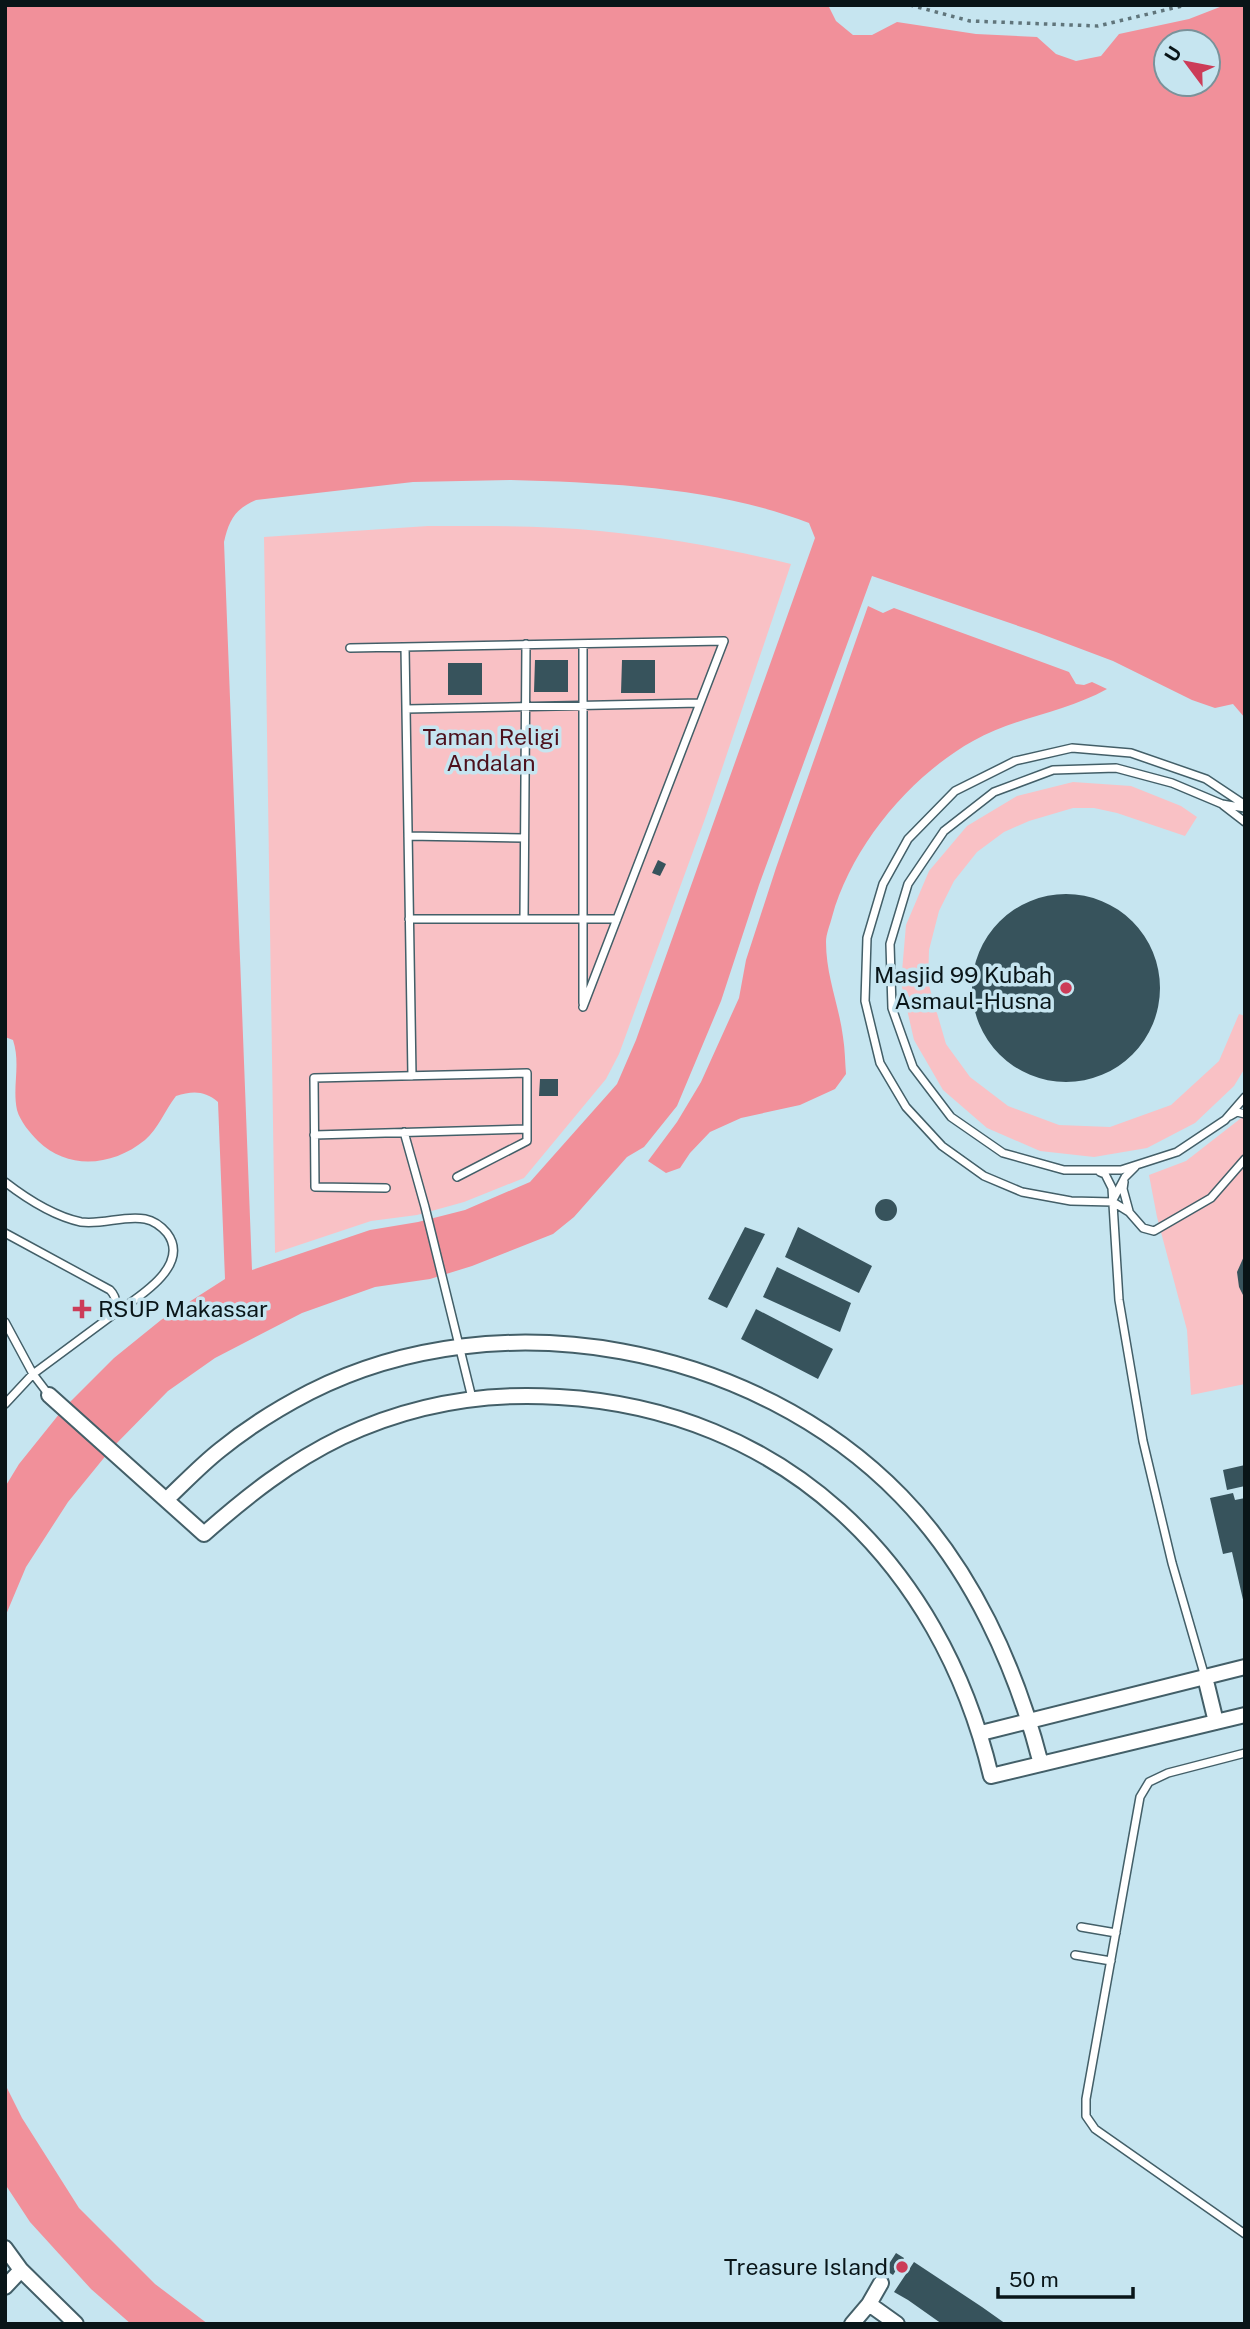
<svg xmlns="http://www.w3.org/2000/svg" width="1250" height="2329" font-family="'Public Sans',sans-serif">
	<rect width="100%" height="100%" fill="#c6e5f0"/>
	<!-- green -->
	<path fill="#f9c1c5" d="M428,526C486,526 543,525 600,531C665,537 729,549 791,564L706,816L619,1054L606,1079L524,1178L464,1202L417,1215L371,1221L275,1253L264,537Z
		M1073,782L1131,786L1181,806L1197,817L1185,836L1117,813L1094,808H1073L1029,821L1004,832L977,852L954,881L939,911L929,950L928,982L946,1044L970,1077L1008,1106L1059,1125L1110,1127L1171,1105L1219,1061L1239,1014L1245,1016V1068L1234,1086L1195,1123L1147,1148L1094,1157L1040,1151L987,1128L943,1090L914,1040L901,983L906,925L929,871L967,826L1017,796Z
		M1245,1115V1384L1191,1395L1187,1330L1157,1217L1149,1175L1186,1161Z"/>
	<!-- water -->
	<path fill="#f1909a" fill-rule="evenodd" d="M5,5H828L836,21L853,35H872L897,22L976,34L1037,37L1056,54L1076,61L1101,56L1119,34L1189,19L1225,5H1245V718L1233,704L1215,708L1192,700L1113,661L1036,632L872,576L759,885L721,1001L677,1106L644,1147L627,1157L574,1217L553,1234L472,1266L430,1279L375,1287L302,1313L215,1358L168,1391L112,1448L68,1502L26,1567L5,1617V1487L19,1464L64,1408L114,1358L161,1320L225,1279L218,1102C204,1090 192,1091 176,1096C165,1110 158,1129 145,1140C113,1166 69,1171 38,1141C30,1133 20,1121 17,1110C12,1087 21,1064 13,1040L5,1037ZM1166,42H1208V84H1166ZM511,480C612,483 714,487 809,523L815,538L636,1040L617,1084L530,1182L465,1210L418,1222L370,1230L252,1270L224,542C229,520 235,509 256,500L413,482Z
		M868,606L883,613L894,608L1069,672L1076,684L1084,685L1092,682L1107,689C1064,713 1015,717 973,741C910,776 851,847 832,917C830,925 826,934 826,942C826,976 839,1005 843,1037C845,1049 845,1062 846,1074L835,1089L800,1105L741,1118L710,1132L690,1153L680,1168L666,1173L648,1161L677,1122L701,1082L739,998L746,960L776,868Z
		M5,2084L22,2118L79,2208L155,2284L208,2324H131L91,2289L30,2222L5,2184Z"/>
	<!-- building -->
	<path fill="#37535c" d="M535,660H568V692H534Z
		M622,660H655V693H621Z
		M448,663H482V695H448Z
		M658,860L666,864L660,876L652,873Z
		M972 988a94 94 0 1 1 188 0a94 94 0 1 1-188 0Z
		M540,1079H558V1096H539Z
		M875 1210a11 11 0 1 1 22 0a11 11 0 1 1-22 0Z
		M745,1227L765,1234L727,1308L708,1299Z
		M798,1227L872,1266L859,1293L785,1257Z
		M1245,1254V1299L1239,1287L1237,1272Z
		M777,1267L851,1303L840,1332L763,1297Z
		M756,1309L833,1349L818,1379L741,1339Z
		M1245,1465V1486L1227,1490L1223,1470Z
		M1233,1493L1235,1500L1245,1498L1244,1604L1232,1552L1223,1554L1210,1498Z
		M896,2253L904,2258L893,2275L885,2270Z
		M914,2262L982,2307L1006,2324H942L908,2300L894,2292Z"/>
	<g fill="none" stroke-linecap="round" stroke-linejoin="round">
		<defs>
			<path id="lane" d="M583,644V1003
				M405,647L412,1076
				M350,648L724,641L583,1007
				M406,709L700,703
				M1223,805L1245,822
				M1245,805L1206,779L1131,753L1072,748L1015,761L955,791L908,839L883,884L867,938L865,1001L880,1063L906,1107L942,1146L984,1176L1022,1192L1071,1201L1113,1202L1129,1212L1143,1228L1154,1231L1211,1198L1245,1159
				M1245,808L1222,804L1172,783L1116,768L1053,770L994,792L944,831L908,884L890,944L892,1008L913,1067L951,1117L1003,1153L1064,1170H1121L1177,1152L1225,1120L1245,1097
				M408,836L524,838
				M409,919H617
				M524,919L526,644
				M1230,1116L1237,1112L1245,1114
				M404,1132L425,1207L472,1398
				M314,1135L527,1129
				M1100,1172L1105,1174L1112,1188L1119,1300L1143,1441L1172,1563L1205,1677
				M5,1182C27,1199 53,1216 81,1222C103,1225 124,1215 145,1219C155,1221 161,1226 167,1233C192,1266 136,1299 114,1314
				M1124,1182L1123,1189L1129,1211
				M386,1188L315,1187L314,1078L527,1073V1141L457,1177
				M1114,1198L1125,1177L1135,1167
				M5,1233L110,1290C117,1297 117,1305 114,1314L33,1374L5,1404
				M5,1322L33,1374L49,1395
				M1245,1753L1168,1773L1149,1782L1140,1797L1086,2099V2116L1095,2129L1245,2234
				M1081,1927L1116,1933
				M1075,1955L1111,1961"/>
			<path id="street" d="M49,1395L204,1534C247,1496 290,1462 342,1437C410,1405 485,1392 559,1397C782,1410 940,1561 991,1776L1245,1715
				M166,1500C184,1483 201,1465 220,1450C247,1428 279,1408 310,1392C500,1296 754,1345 901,1496C972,1569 1016,1667 1041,1764
				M1205,1677L1216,1722
				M981,1733L1245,1667
				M5,2248L21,2270L76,2324
				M5,2287L21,2270
				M869,2304L881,2283
				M852,2324L869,2304L897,2324"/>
		</defs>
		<!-- lane casing -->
		<use href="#lane" stroke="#435f68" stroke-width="10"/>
		<!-- street casing -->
		<use href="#street" stroke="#435f68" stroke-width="18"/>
		<!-- path -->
		<path stroke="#60757b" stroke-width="3.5" stroke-dasharray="3.5 5" stroke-linecap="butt" d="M910,5L970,21L1098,26L1186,5"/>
		<!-- lane -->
		<use href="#lane" stroke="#fff" stroke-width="7"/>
		<!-- street -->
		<use href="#street" stroke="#fff" stroke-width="14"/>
	</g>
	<!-- markers -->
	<g fill="#cc3c58" stroke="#c6e5f0" stroke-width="2.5">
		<circle cx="1066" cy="988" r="7"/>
		<path d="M78.5 1298.5h7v7h7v7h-7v7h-7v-7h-7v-7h7z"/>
		<circle cx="902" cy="2267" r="7"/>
	</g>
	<g text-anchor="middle" stroke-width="7" stroke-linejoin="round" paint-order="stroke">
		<!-- park labels -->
		<g font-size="23" fill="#4c101c" stroke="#c6e5f0">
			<text x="491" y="745">Taman Religi<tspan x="491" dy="26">Andalan</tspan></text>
		</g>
		<!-- poi labels -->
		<g font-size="23" fill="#091518" stroke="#c6e5f0" text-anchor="end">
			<text x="1052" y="983">Masjid 99 Kubah<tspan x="1052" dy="26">Asmaul-Husna</tspan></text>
			<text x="98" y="1317" text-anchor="start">RSUP Makassar</text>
			<text x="888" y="2275">Treasure Island</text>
		</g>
	</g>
	<!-- border -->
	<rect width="1250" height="2329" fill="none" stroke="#091518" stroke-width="14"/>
	<!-- north arrow -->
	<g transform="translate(1187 63) rotate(302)"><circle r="33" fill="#c6e5f0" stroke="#7a929a" stroke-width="2"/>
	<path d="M0-5L12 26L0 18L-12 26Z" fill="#cc3c58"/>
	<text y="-10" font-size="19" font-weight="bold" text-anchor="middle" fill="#091518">U</text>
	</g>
	<!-- scale -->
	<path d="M998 2287v10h135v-10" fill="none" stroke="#091518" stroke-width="3.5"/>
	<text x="1009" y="2287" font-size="21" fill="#091518" stroke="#c6e5f0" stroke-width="5" paint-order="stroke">50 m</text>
</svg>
